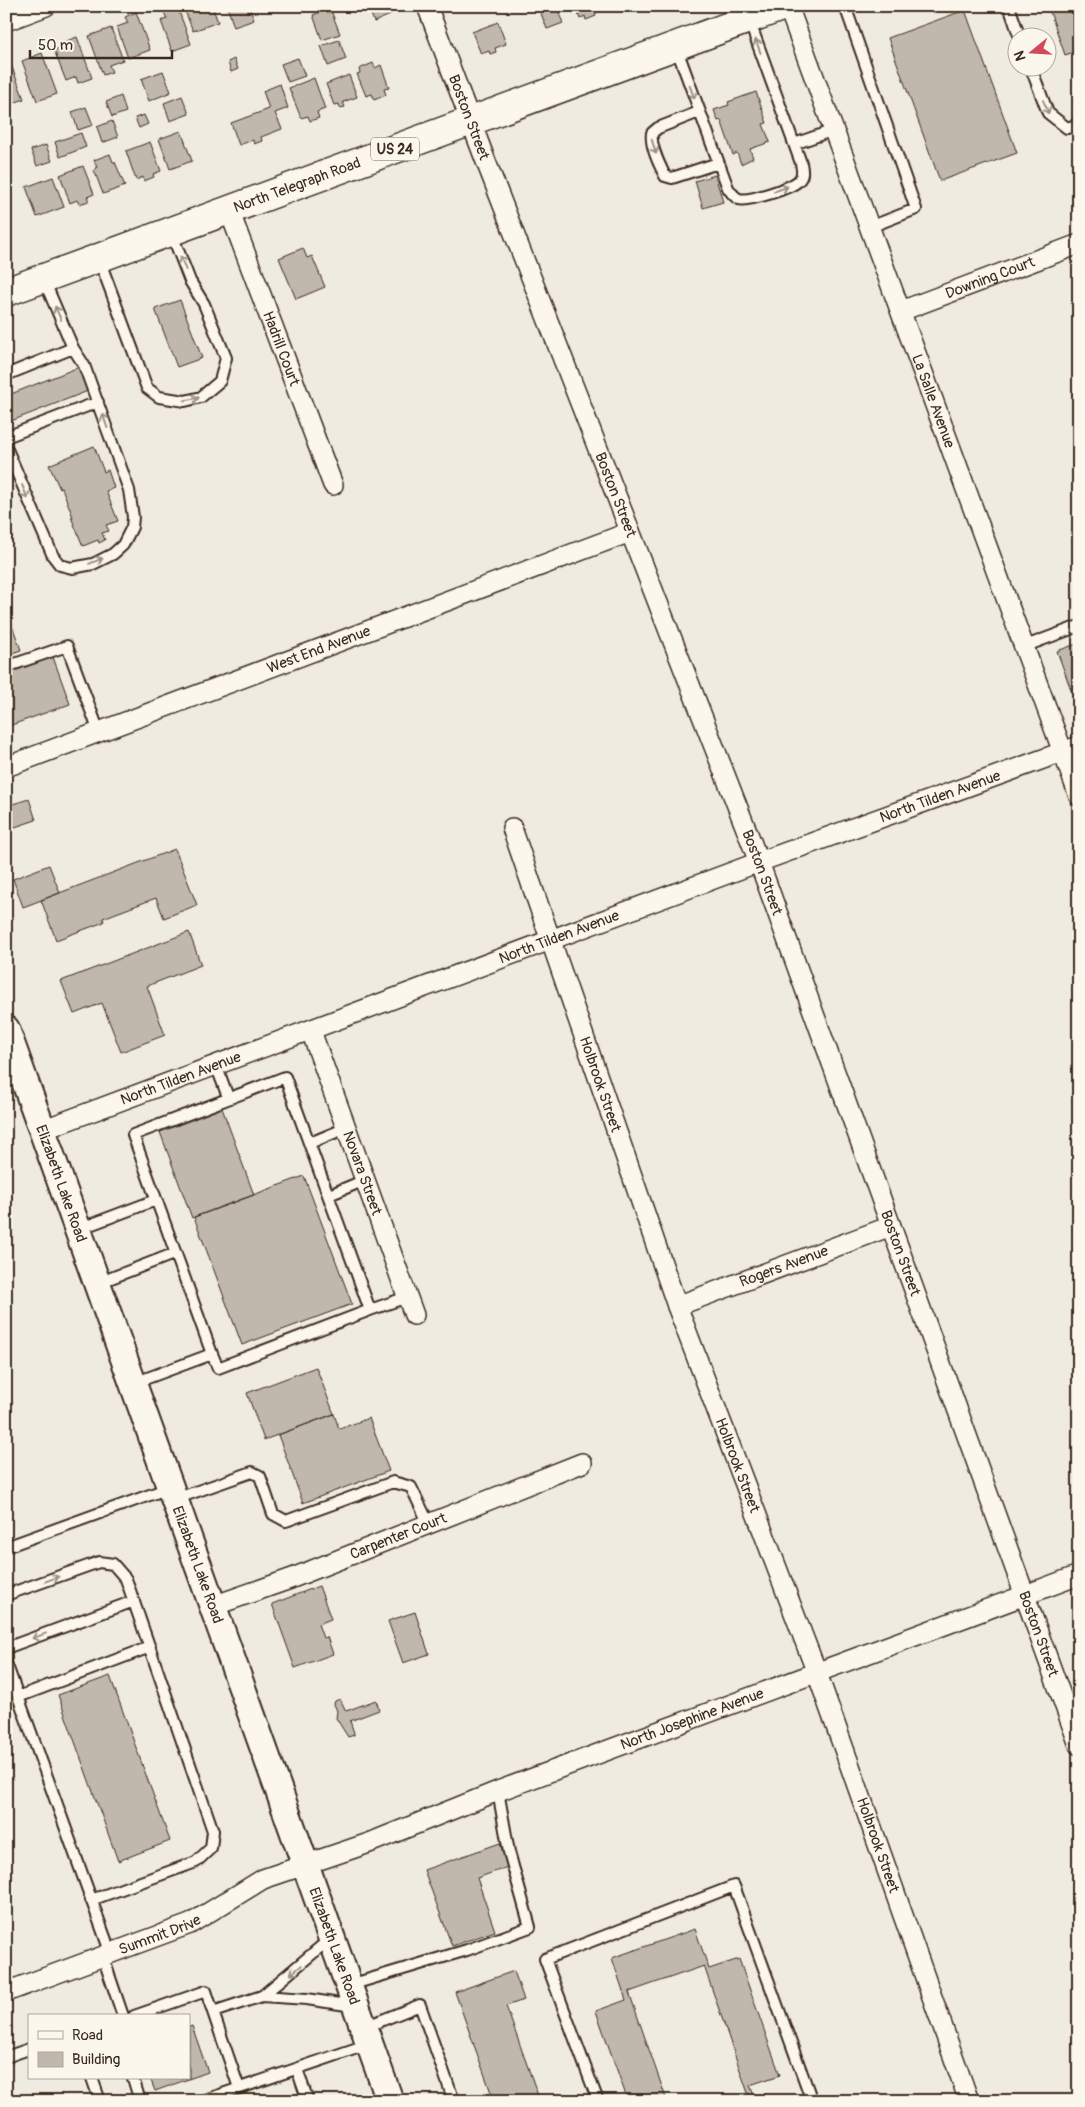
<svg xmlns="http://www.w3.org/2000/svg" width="1085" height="2107" font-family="Pangolin,sans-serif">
	<rect width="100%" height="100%" fill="#f0ebe0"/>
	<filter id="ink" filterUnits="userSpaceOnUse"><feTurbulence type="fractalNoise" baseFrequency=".02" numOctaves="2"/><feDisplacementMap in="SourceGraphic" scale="10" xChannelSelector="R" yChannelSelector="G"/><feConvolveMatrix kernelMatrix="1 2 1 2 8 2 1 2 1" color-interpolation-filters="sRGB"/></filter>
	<g filter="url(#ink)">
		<!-- building -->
		<path fill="#c0b8ad" stroke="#3b2a1e" d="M174,6H177L191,44L172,51L161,21L167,19L163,10Z
			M183,6H212L218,22L193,31Z
			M227,6H249L254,20L234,27Z
			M368,6H387L390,15L374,22Z
			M538,6H564L565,11L559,13L563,23L547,29Z
			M575,6H600L601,10L595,13L596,16L586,20L585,16L580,19Z
			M1048,6H1079V67L1074,52L1065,55Z
			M330,8L340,34L322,40L313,15Z
			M965,10L1017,153L940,181L888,38Z
			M136,12L150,50L128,58L117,27L128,23L125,17Z
			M498,22L506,44L495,48L496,52L490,54L489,51L481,54L472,32Z
			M111,28L123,60L109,65L112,72L103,75L89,36Z
			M77,37L92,78L78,83L76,77L66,81L54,50L65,46L64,42Z
			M339,40L346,59L328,66L321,46Z
			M42,53L57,94L37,101L22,61Z
			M298,58L305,76L288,82L281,64Z
			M234,59L238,69L231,72L228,62Z
			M10,62L24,99L6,106V63Z
			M373,63L375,68L381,65L389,88L384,89L386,95L374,100L372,94L366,96L357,74L360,73L359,69Z
			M163,71L171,92L149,101L141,79Z
			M349,75L357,97L343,102L345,107L340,108L339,104L334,105L326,84Z
			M314,78L325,109L317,112L319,118L310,121L308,116L301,118L289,88Z
			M280,84L288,108L275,113L282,129L261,137L262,141L254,144L253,140L239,145L231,123L269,109L263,91Z
			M756,92L767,123L763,124L770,142L750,149L753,158L741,164L737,153L733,155L721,120L718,121L714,110L729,105L728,102Z
			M121,96L126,112L112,117L106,102Z
			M182,96L189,114L170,121L164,103Z
			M86,107L93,125L78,130L72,112Z
			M144,115L148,124L139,128L135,118Z
			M112,121L118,137L102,143L97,127Z
			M181,131L192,161L170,169L159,139Z
			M81,133L86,147L60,157L55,142Z
			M150,142L161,171L153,174L154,177L144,181L143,177L136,180L126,151Z
			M46,145L52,161L37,166L31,150Z
			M110,154L113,162H115L125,186L103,194L94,170L97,168L94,160Z
			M83,166L94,194L87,197L89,201L79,204L77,200L70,203L60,175Z
			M715,175L723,202L703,208L695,181Z
			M53,177L64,207L37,217L26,187Z
			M303,248L307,258L312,256L325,287L296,299L279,258Z
			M180,300L202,358L177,367L155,309Z
			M79,367L88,391L6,423V396Z
			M94,446L104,472L108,470L114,488L106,491L118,521L106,525L109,531L102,533L105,540L99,543L98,540L83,546L71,517H73L62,488L60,489L49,465Z
			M6,609L21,650L6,655Z
			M1079,643V712L1057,651Z
			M53,657L70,704L6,727V674Z
			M29,799L36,820L6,830V806Z
			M175,849L197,905L164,918L156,898L103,918L104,922L56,940L41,900Z
			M49,865L60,893L23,907L13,879Z
			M189,932L201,965L147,986L165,1035L121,1052L102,1003L74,1014L61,981Z
			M222,1108L254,1195L192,1218L160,1132Z
			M304,1176L352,1304L242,1345L194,1217Z
			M316,1367L334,1414L264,1440L247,1393Z
			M334,1414L339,1429L369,1418L389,1471L303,1503L278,1435Z
			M319,1586L331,1619L318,1624L323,1638L327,1637L333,1654L295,1668L272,1604Z
			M415,1612L429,1654L403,1663L388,1621Z
			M110,1676L170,1841L118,1861L58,1695Z
			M340,1699L346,1711L376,1700L379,1710L350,1721L354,1733V1735L348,1737L336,1718L337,1711L334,1704L335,1701Z
			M500,1843L508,1867L477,1878L495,1931L452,1946L424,1870Z
			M695,1929L709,1969L739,1959L780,2075L750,2085L756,2101H735L749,2096L704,1966L629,1992L667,2101H628L596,2011L626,2000L612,1958Z
			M514,1971L524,2000L506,2006L540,2101H494L455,1992Z
			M192,2026L208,2072L155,2091L150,2078H189V2027Z"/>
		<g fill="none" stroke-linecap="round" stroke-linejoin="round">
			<defs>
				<path id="lane" d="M845,6L916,209L870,227
					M1009,6L1020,38
					M676,47L728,188C731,192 734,197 739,199C748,202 791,188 798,181C804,176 802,169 801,163L749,20
					M1031,68L1048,113L1067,128L1079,124
					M699,112L658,128L652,133C650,146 659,164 665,176L672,178L718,163
					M794,144L834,130
					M99,259L147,388L159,397L185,401L201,397L220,381L226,358L204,304L190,281L171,232
					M6,375L73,348
					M6,437L98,402
					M6,447L53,556L60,565L72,568L93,564L113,554L123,545L132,527L133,517L129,490L84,365L73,348L44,280
					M1023,647L1079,626
					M6,667L67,646L99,732
					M216,1065L228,1097
					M310,1143L346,1128
					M329,1195L365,1180
					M79,1229L156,1200
					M98,1283L176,1253
					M370,1310L407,1297
					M134,1383L212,1354L218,1368L370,1310L285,1077L133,1135L212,1354
					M175,1499L252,1472L260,1476L273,1514L286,1521L393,1482L411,1487L429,1524
					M6,1547L169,1488
					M6,1595L99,1562L113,1564L126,1579L213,1831L211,1848L196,1862L91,1900
					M6,1648L134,1601
					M6,1663L111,1954
					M18,1697L150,1647
					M331,1938L262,1996L307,1999L353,2006
					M103,1957L123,2016
					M350,1985L467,1950L530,1927L509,1852L498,1791
					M134,2016L206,1991L213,2012
					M365,2027L420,2005L454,2101
					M6,2057L29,2049
					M297,2069L308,2101
					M92,2078L100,2101
					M133,2078L140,2101
					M239,2088L213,2012L262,1996
					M202,2101L369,2044
					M598,2101L545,1959L734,1886L812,2101"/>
				<g id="street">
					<path id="s1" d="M427,6L485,159L759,862L1079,1745"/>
					<path id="s2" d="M788,6L1079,796"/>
					<path d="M6,21L46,6"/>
					<path id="s3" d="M229,210L333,485"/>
					<path id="s4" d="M901,311L1079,244"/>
					<path id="s5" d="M6,767L630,532"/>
					<path id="s6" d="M512,828L677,1306L817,1673L969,2101"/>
					<path id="s7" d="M311,1031L414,1315"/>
					<path id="s8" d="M42,1130L759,862L1079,746"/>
					<path id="s9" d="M677,1306L891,1226"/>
					<path id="s10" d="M213,1606L290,1579L582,1463"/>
					<path id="s11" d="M6,1992L190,1924L263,1879L369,1843L498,1791L1079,1575"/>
				</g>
				<g id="secondary">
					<path id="s12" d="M6,1029L390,2101"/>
				</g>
				<g id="primary">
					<path id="s13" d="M6,292L784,6"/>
				</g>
			</defs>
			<!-- lane casing -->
			<use href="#lane" stroke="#3b2a1e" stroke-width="14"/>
			<!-- street casing -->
			<use href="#street" stroke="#3b2a1e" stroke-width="22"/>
			<!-- secondary casing -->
			<use href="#secondary" stroke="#3b2a1e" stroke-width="30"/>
			<!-- primary casing -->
			<use href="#primary" stroke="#3b2a1e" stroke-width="31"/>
			<!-- lane -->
			<use href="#lane" stroke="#fbf7ec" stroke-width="10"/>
			<!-- street -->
			<use href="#street" stroke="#fbf7ec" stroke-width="19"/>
			<!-- secondary -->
			<use href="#secondary" stroke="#fbf7ec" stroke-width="26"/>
			<!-- primary -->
			<use href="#primary" stroke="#fbf7ec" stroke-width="28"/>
		</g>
		<!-- one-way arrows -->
		<defs><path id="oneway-shaft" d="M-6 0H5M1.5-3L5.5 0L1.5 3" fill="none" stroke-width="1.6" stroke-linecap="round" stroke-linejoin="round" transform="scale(1.25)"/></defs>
		<g stroke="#9b9085">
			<use href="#oneway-shaft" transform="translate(758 46) rotate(-110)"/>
			<use href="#oneway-shaft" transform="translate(692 92) rotate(70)"/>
			<use href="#oneway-shaft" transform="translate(1046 107) rotate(66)"/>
			<use href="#oneway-shaft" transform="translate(654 147) rotate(73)"/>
			<use href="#oneway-shaft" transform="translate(781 189) rotate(-19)"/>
			<use href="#oneway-shaft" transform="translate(183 263) rotate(-111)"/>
			<use href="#oneway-shaft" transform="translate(58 313) rotate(-114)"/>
			<use href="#oneway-shaft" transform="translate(192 399) rotate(-12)"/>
			<use href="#oneway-shaft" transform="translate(105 421) rotate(-109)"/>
			<use href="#oneway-shaft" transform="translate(25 492) rotate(67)"/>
			<use href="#oneway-shaft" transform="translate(96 561) rotate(-22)"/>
			<use href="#oneway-shaft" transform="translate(52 1579) rotate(-20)"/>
			<use href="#oneway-shaft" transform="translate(39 1636) rotate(160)"/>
			<use href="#oneway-shaft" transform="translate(296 1970) rotate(140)"/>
		</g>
	</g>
	<g text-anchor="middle" stroke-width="4" stroke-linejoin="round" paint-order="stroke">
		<!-- shield labels -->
		<rect fill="#fbf7ec" stroke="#75685c" stroke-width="1" x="371" y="137.5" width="48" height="23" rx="4"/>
		<g font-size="14" font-weight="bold" fill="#3b2a1e">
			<text x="395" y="154">US 24</text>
		</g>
		<!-- street labels -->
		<g font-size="15" fill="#3b2a1e" stroke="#fbf7ec">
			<text dy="5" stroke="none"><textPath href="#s1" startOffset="119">Boston Street</textPath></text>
			<text dy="5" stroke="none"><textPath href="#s13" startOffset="310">North Telegraph Road</textPath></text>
			<text dy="5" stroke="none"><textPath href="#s4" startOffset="95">Downing Court</textPath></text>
			<text dy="5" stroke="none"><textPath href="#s3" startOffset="148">Hadrill Court</textPath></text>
			<text dy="5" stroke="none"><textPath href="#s2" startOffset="421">La Salle Avenue</textPath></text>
			<text dy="5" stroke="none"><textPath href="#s1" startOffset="524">Boston Street</textPath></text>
			<text dy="5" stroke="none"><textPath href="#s5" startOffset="334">West End Avenue</textPath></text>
			<text dy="5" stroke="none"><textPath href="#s8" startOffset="958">North Tilden Avenue</textPath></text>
			<text dy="5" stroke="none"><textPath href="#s1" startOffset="929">Boston Street</textPath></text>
			<text dy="5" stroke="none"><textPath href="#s8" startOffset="552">North Tilden Avenue</textPath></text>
			<text dy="5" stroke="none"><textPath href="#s8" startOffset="148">North Tilden Avenue</textPath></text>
			<text dy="5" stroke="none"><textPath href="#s6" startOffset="271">Holbrook Street</textPath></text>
			<text dy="5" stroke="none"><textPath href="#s7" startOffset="151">Novara Street</textPath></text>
			<text dy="5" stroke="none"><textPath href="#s12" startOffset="164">Elizabeth Lake Road</textPath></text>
			<text dy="5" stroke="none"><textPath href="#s1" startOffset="1334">Boston Street</textPath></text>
			<text dy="5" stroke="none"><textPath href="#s9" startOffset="114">Rogers Avenue</textPath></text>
			<text dy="5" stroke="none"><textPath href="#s6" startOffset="676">Holbrook Street</textPath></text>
			<text dy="5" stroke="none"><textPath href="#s10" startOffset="198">Carpenter Court</textPath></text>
			<text dy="5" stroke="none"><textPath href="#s12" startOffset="569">Elizabeth Lake Road</textPath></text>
			<text dy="5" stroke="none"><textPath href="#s1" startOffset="1739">Boston Street</textPath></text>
			<text dy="5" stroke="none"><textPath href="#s11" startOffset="740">North Josephine Avenue</textPath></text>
			<text dy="5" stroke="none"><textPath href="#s6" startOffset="1081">Holbrook Street</textPath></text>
			<text dy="5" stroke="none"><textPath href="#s11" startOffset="164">Summit Drive</textPath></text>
			<text dy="5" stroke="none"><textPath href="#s12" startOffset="974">Elizabeth Lake Road</textPath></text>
		</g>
	</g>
	<!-- margin -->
	<rect width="1085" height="2107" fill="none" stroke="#fbf7ec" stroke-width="25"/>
	<rect x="12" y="12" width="1060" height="2082" fill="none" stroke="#3b2a1e" stroke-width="2" filter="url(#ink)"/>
	<!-- legend -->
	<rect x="28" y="2014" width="162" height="65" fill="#fbf7ec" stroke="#aea59a"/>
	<rect x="38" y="2031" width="25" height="8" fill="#fbf7ec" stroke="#aea59a"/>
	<text x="72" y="2040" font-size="15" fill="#3b2a1e">Road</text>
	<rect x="38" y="2052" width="25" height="15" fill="#c0b8ad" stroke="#aea59a"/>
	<text x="72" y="2064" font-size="15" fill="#3b2a1e">Building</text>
	<!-- north arrow -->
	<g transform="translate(1032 52) rotate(252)"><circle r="24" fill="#fbf7ec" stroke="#aea59a"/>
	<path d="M0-4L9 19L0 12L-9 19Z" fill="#d1495b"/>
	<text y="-8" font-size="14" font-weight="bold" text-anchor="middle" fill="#3b2a1e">N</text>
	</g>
	<!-- scale -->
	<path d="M30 50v8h142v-8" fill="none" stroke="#3b2a1e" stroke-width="2.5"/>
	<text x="38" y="50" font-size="15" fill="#3b2a1e" stroke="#fbf7ec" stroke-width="4" paint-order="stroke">50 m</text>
</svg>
